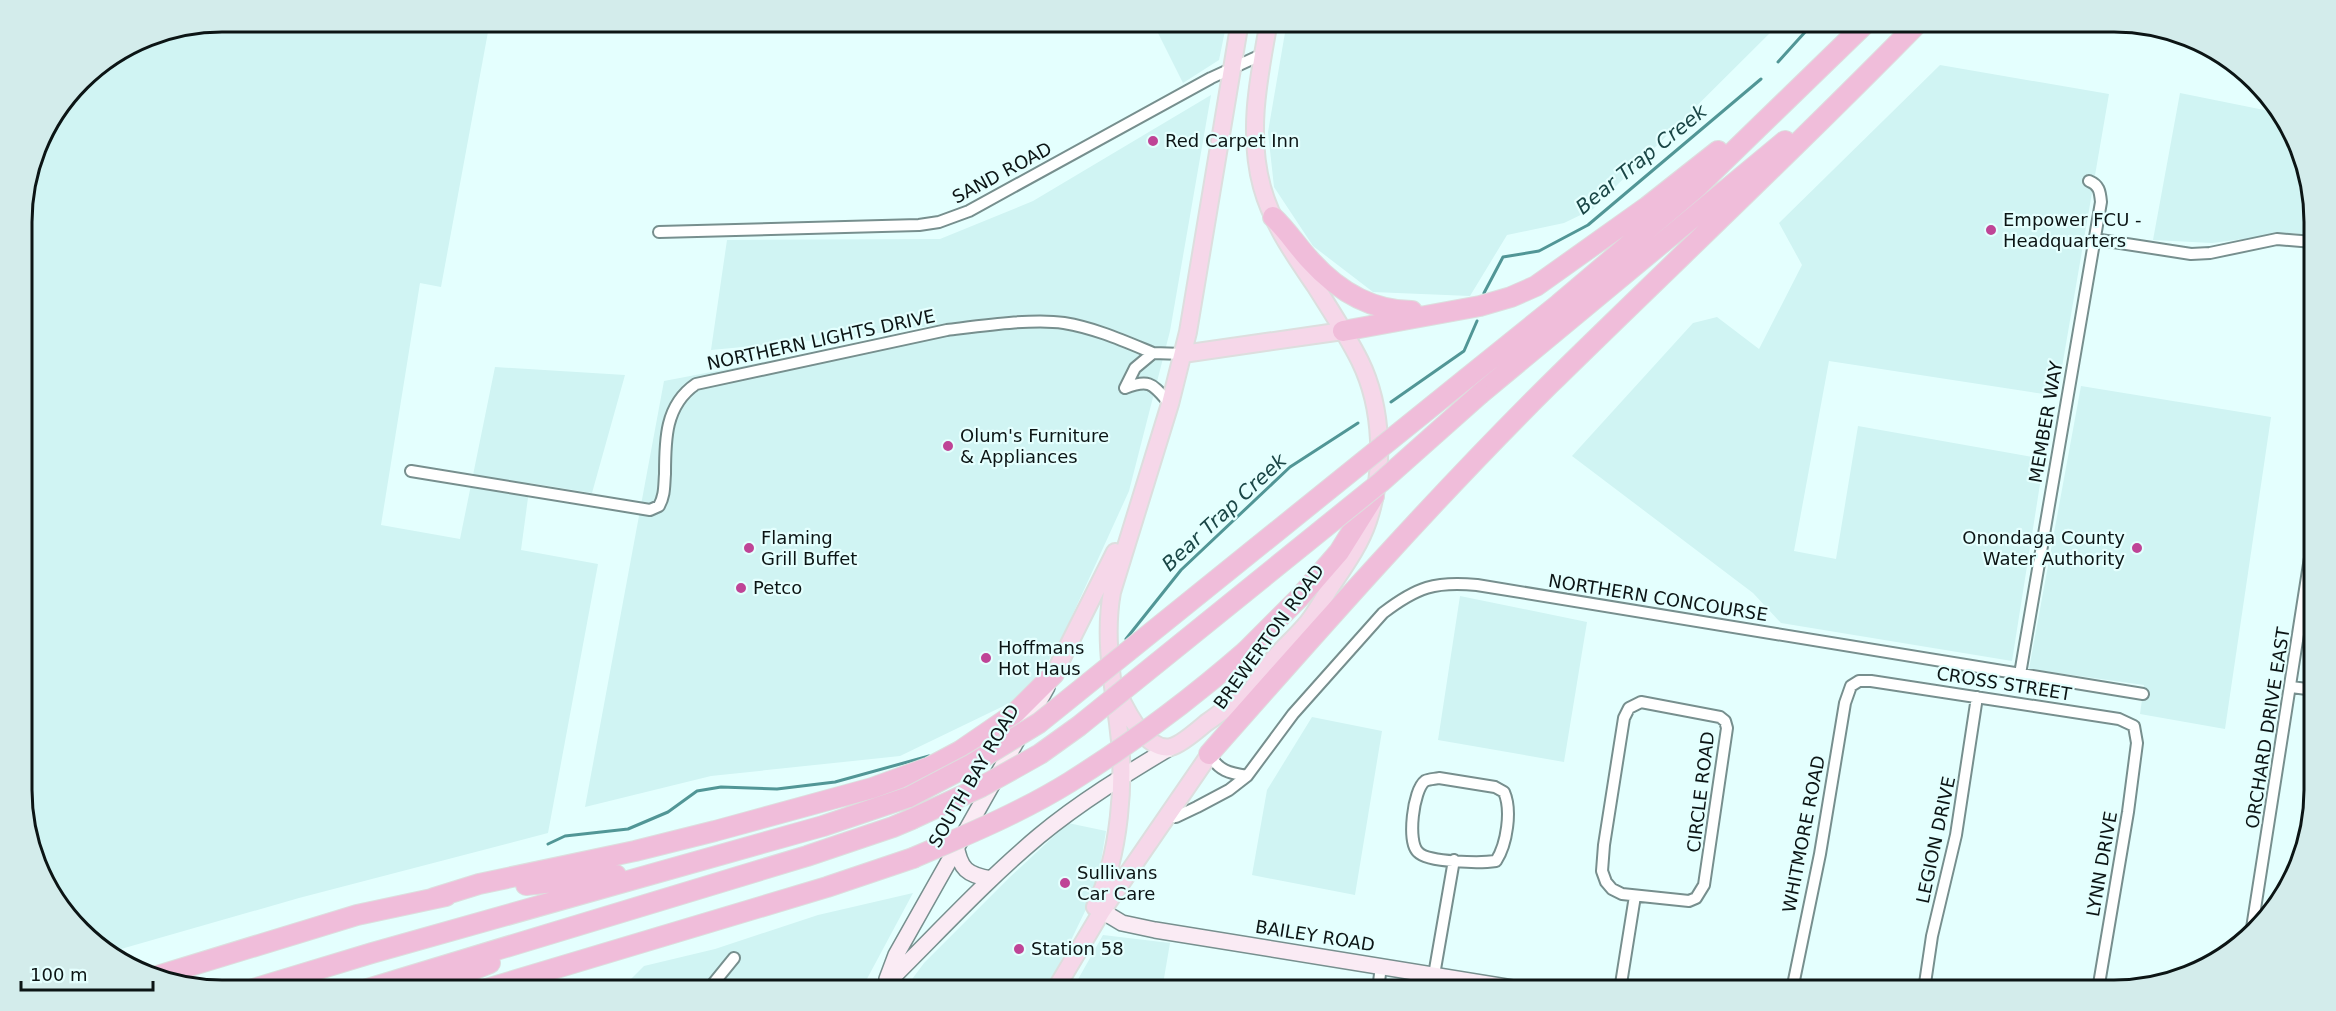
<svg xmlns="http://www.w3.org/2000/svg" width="2336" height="1011" font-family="'DejaVu Sans',sans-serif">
	<rect width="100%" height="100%" fill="#e4fffe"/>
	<!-- built -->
	<path fill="#d0f4f3" d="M221,21H490L441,287L420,283L381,525L460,539L495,367L625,375L592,493L530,483L521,550L598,564L548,833L299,898L114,951L63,912L23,816L21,208L41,133L89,71L145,36Z
		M1128,21H1227L1219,60L1183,83L1154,25L1127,29Z
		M1287,21H1782L1593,209L1564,223L1507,235L1470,296L1373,292L1313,246L1274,187L1268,132Z
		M1940,65L2109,94L2057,396L1829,361L1794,551L1836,559L1858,426L2044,459L2012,661L1781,623L1753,593L1572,456L1693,323L1717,317L1759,349L1802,265L1779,223Z
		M2180,93L2279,113L2313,195V236L2293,233L2212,243L2153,240Z
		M1211,95L1170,331L1129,491L1057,649L1020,698L900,756L711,776L585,807L664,381L1005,316L848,337L711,350L727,240L940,239L1033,201Z
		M2081,386L2271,417L2225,729L2140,714L2144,685L2029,669Z
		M1460,596L1587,622L1564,762L1438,740Z
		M1312,717L1382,731L1355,895L1252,875L1267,790Z
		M1068,823L1106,831L1099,873L1089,903L1047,990H904L924,963L1010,877Z
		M913,893L861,990H620L644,966L715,949L818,915Z
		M1103,935L1170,943L1162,990H1072Z"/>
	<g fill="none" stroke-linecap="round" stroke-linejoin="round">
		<!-- stream -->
		<path stroke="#519696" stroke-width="3" d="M1778,62L1815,21
			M1484,293L1503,257L1539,251L1588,225L1761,79
			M1391,402L1464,351L1477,321
			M1126,639L1181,570L1290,467L1358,423
			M548,844L565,836L628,829L668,812L697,791L721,787L777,789L835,782L929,756"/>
		<defs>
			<path id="street" d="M659,232L919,225L939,222L969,211L1211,78L1263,54
				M2094,239L2191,254L2210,253L2277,239L2313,242
				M1125,388L1135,368L1153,353L1183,354
				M1125,388C1151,378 1153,385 1170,404
				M411,471L650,510L659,506C665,495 664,486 665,474C665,440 665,405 696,384L947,330C980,326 1033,318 1064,323C1095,328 1124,341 1153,353
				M2020,674L2101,202C2100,191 2099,185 2089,181
				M2291,687L2315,690
				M1641,702L1720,717L1725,721L1727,728L1704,885L1696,898L1689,901L1622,894L1612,889L1606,882L1602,871L1604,845L1624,718L1629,708Z
				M1209,754C1219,771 1229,773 1247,776
				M1439,778L1495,787L1504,792C1512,810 1507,844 1496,861C1482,863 1428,863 1418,852C1407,842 1413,790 1425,781C1429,779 1435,779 1439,778Z
				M1166,817H1176L1197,807L1229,790L1247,776L1293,714L1383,613C1417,587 1435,581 1477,585L2143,694
				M2252,928L2314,532
				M1434,975L1454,860
				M708,990L734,958
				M1378,990L1381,966
				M1620,990L1635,896
				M1792,990L1820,854L1845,703L1851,686L1859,681H1871L2119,719L2134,726L2137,743L2128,812L2098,990
				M1924,990L1932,936L1956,835L1977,697"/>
			<path id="secondary" d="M956,845C960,869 967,875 991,879
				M1102,911L1122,923L1155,930L1526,990
				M887,979L896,955L1047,687
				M885,985C936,935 984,882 1039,836C1080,802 1126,774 1171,747"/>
			<path id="primary" d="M1183,354L1343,331
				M1054,674L1115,552
				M1118,693C1126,710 1146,752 1171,747C1180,745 1199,729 1206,723C1219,714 1232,705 1243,693
				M1238,711C1247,697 1256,683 1265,669C1278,652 1295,638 1308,622C1316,612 1323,599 1330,588C1344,567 1360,545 1368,521C1385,471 1383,408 1360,361C1347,335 1331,311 1316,287C1295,256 1272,224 1262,187C1247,132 1259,76 1269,21
				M1095,907C1120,856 1126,779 1118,723C1112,679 1104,636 1112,592L1170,404L1188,332L1240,21
				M1055,990L1102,911L1216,745"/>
			<path id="highway" d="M1273,217C1287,230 1297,246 1310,260C1337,290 1370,311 1412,311
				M1343,331L1480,306L1511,297L1536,286L1647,207L1718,151
				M1467,378L1559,304L1697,187L1868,21
				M1480,394L1785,141
				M1246,651L1299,598L1339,552L1374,496
				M1209,754C1320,628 1431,502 1550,384C1673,263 1799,145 1920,21
				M526,885L616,875
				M434,898L479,884L635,851L715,831L872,788L930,767L960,751L1014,714L1054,674
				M154,977L357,915L446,896
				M250,990L372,953L823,826L909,797
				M364,990L807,856L893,827L912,819
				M423,990L490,963
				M483,990L827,887L913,858"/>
		</defs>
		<!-- street casing -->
		<use href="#street" stroke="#778f8e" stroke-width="14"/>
		<!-- secondary casing -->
		<use href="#secondary" stroke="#778f8e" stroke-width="18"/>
		<!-- primary casing -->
		<use href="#primary" stroke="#dddede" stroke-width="20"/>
		<!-- highway casing -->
		<use href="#highway" stroke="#dddede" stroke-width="22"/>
		<!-- street -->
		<use href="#street" stroke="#fff" stroke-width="10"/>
		<!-- secondary -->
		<use href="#secondary" stroke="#faebf4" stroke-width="15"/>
		<!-- primary -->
		<use href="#primary" stroke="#f6d7e9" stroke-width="16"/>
		<!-- highway -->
		<use href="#highway" stroke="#f0bdda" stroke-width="20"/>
		<defs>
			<path id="highway-bridge" d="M909,797L972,764L1039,723L1467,378
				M912,819L981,787L1040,754L1079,726L1381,482L1480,394
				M913,858C966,835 1020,813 1070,782C1132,743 1191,699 1246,651"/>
		</defs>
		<!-- highway-bridge casing -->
		<use href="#highway-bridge" stroke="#dddede" stroke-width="22" stroke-linecap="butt"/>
		<!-- highway-bridge -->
		<use href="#highway-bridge" stroke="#f0bdda" stroke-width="20"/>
	</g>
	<!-- markers -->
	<g fill="#bf4496" stroke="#e4fffe" stroke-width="2">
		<circle cx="1153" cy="141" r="6"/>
		<circle cx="1991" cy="230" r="6"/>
		<circle cx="948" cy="446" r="6"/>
		<circle cx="749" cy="548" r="6"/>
		<circle cx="2137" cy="548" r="6"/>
		<circle cx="741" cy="588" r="6"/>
		<circle cx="986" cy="658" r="6"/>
		<circle cx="1065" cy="883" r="6"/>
		<circle cx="1019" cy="949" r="6"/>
	</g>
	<g text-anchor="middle" stroke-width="4.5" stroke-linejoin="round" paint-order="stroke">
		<!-- poi labels -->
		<g font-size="18" fill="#0c1515" stroke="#e4fffe" text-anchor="start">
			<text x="1165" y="147">Red Carpet Inn</text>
			<text x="2003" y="226">Empower FCU -<tspan x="2003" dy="21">Headquarters</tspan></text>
			<text x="960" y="442">Olum's Furniture<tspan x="960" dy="21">&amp; Appliances</tspan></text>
			<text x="761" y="544">Flaming<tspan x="761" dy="21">Grill Buffet</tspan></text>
			<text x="2125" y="544" text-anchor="end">Onondaga County<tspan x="2125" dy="21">Water Authority</tspan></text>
			<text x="753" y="594">Petco</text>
			<text x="998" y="654">Hoffmans<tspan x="998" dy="21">Hot Haus</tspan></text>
			<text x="1077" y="879">Sullivans<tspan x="1077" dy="21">Car Care</tspan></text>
			<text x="1031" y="955">Station 58</text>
		</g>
		<!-- street labels -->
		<g font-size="18" fill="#0c1515" stroke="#e4fffe">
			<text transform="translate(1002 173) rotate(-28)" y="6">SAND ROAD</text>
			<text transform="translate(821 340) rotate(-12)" y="6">NORTHERN LIGHTS DRIVE</text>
			<text transform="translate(2046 422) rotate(-80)" y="6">MEMBER WAY</text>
			<text transform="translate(1658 598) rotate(9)" y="6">NORTHERN CONCOURSE</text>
			<text transform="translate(1269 637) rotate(-54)" y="6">BREWERTON ROAD</text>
			<text transform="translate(2004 684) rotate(9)" y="6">CROSS STREET</text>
			<text transform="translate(2268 728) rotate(-81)" y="6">ORCHARD DRIVE EAST</text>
			<text transform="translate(974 776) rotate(-60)" y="6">SOUTH BAY ROAD</text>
			<text transform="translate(1701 792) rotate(-83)" y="6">CIRCLE ROAD</text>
			<text transform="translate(1804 834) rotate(-79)" y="6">WHITMORE ROAD</text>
			<text transform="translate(1936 840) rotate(-78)" y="6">LEGION DRIVE</text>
			<text transform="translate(2102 864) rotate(-80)" y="6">LYNN DRIVE</text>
			<text transform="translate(1315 936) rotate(9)" y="6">BAILEY ROAD</text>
		</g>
		<!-- water labels -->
		<g font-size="20" font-style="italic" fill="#1a4646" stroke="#e4fffe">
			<text transform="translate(1641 159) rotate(-39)" y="7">Bear Trap Creek</text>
			<text transform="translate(1224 512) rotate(-43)" y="7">Bear Trap Creek</text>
		</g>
	</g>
	<!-- crop -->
	<path d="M0 0H2336V1011H0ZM222 32H2114A190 190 0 0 1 2304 222V790A190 190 0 0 1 2114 980H222A190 190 0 0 1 32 790V222A190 190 0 0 1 222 32Z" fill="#d3eceb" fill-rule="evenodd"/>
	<path fill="none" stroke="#0c1515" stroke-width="3" d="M222 32H2114A190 190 0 0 1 2304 222V790A190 190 0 0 1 2114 980H222A190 190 0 0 1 32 790V222A190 190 0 0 1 222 32Z"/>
	<!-- scale -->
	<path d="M21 981v9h132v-9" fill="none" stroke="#0c1515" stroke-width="3"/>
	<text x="30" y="981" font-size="18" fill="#0c1515" stroke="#e4fffe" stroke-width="4.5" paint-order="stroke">100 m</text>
</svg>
